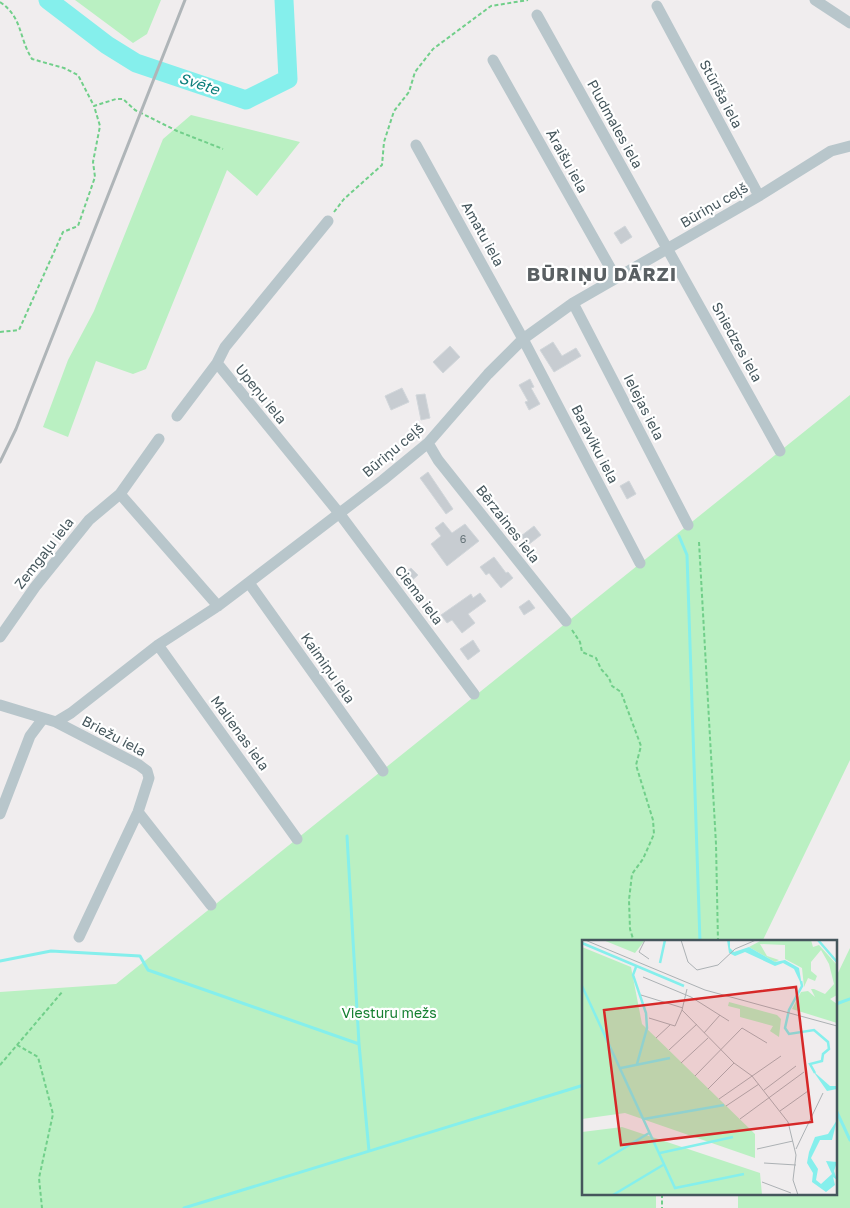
<svg xmlns="http://www.w3.org/2000/svg" width="850" height="1208" font-family="'Golos Text',sans-serif">
	<rect width="100%" height="100%" fill="#f0edee"/>
	<!-- green -->
	<path fill="#baf0c2" d="M75,0H161L147,34L133,43Z
		M191,115L300,142L257,196L227,170L146,369L133,374L96,361L68,437L43,427L68,360L94,311L163,139Z
		M850,395V760L762,942H584V1194H656V1208H0V992L116,984Z
		M850,948V1208H738V1194H836V977Z"/>
	<g fill="none" stroke-linecap="round" stroke-linejoin="round">
		<!-- stream -->
		<path stroke="#85efec" stroke-width="3" d="M679,536L687,555L700,942
			M347,836L359,1044L369,1151
			M0,961L51,951L140,956L148,970L359,1044
			M836,1004L850,999
			M836,1110L850,1140
			M184,1208L584,1085"/>
		<!-- river -->
		<path stroke="#85efec" stroke-width="19" d="M48,0L107,45L136,63L246,100L288,79L284,0"/>
	</g>
	<!-- building -->
	<path fill="#c7ccd1" stroke="#d1d6da" d="M625,226L632,237L621,244L614,233Z
		M553,342L562,356L576,348L581,356L554,372L540,350Z
		M450,346L460,357L443,373L433,362Z
		M530,379L534,387L531,388L540,404L529,410L525,402L528,401L519,385Z
		M402,388L409,402L391,410L385,396Z
		M425,394L430,418L421,420L416,395Z
		M428,472L453,509L446,514L420,478Z
		M629,481L636,494L627,499L620,486Z
		M443,522L452,533L465,524L479,541L447,566L431,544L441,536L435,528Z
		M534,526L541,535L528,545L521,536Z
		M494,557L506,573L508,572L513,578L501,588L489,573L486,575L480,567Z
		M411,568L418,575L408,584L401,576Z
		M480,593L486,601L468,614L475,623L462,633L452,620L447,623L441,615L471,594L473,598Z
		M529,600L535,608L524,615L519,607Z
		M473,640L480,651L468,660L460,649Z"/>
	<g fill="none" stroke-linecap="round" stroke-linejoin="round">
		<!-- path -->
		<path stroke="#71cf8a" stroke-width="2" stroke-dasharray="4 2.5" stroke-linecap="butt" d="M0,2C23,18 18,36 32,59L64,68L78,75L94,106L116,99H123L135,110L177,131L223,149
			M334,212L344,199L382,165L384,142L394,111L409,92L415,72L433,49L491,6L528,0
			M0,332L19,330L63,232L78,226L95,177L93,162L100,126L94,106
			M699,542L716,844L718,942
			M572,630L580,642L582,652L596,658L601,669L609,678L612,686L621,692L641,746L636,765L653,820L654,834L643,859L632,874L629,900L630,929L634,942
			M17,1045L38,1057L53,1114L39,1178L42,1208
			M0,1065L63,991
			M662,1194V1208"/>
		<!-- street -->
		<path stroke="#b8c6cb" stroke-width="11" d="M815,0L850,23
			M657,6L759,196
			M537,15L780,451
			M493,60L616,278
			M416,145L523,339L640,563
			M328,221L225,347L217,363L339,513L474,694
			M573,303L688,525
			M177,416L217,363
			M428,443L438,460L566,621
			M120,494L218,606
			M249,583L383,771
			M0,637L35,587L89,520L120,494L159,439
			M158,645L297,839
			M0,705L56,722L71,713L158,645L218,606L383,480L428,443L488,374L523,339L573,303L759,196L831,151L850,146
			M56,722L139,765L147,771L149,778L138,812L79,937
			M138,812L211,905
			M0,814L30,736L42,720"/>
		<!-- rail -->
		<path stroke="#afb5b8" stroke-width="3" d="M0,462L16,429L185,0"/>
	</g>
	<g text-anchor="middle" stroke-width="4.5" stroke-linejoin="round" paint-order="stroke">
		<!-- number labels -->
		<g font-size="11" fill="#667479">
			<text x="463" y="543">6</text>
		</g>
		<!-- street labels -->
		<g font-size="14" fill="#45565c" stroke="#fff">
			<text transform="translate(721 94) rotate(62)" y="5">Stūrīša iela</text>
			<text transform="translate(615 124) rotate(61)" y="5">Pludmales iela</text>
			<text transform="translate(567 161) rotate(61)" y="5">Āraišu iela</text>
			<text transform="translate(714 205) rotate(-30)" y="5">Būriņu ceļš</text>
			<text transform="translate(483 234) rotate(61)" y="5">Amatu iela</text>
			<text transform="translate(737 342) rotate(61)" y="5">Sniedzes iela</text>
			<text transform="translate(261 394) rotate(51)" y="5">Upeņu iela</text>
			<text transform="translate(644 407) rotate(63)" y="5">Ielejas iela</text>
			<text transform="translate(595 444) rotate(63)" y="5">Baraviku iela</text>
			<text transform="translate(393 450) rotate(-40)" y="5">Būriņu ceļš</text>
			<text transform="translate(508 524) rotate(52)" y="5">Bērzaines iela</text>
			<text transform="translate(44 553) rotate(-52)" y="5">Zemgaļu iela</text>
			<text transform="translate(419 595) rotate(53)" y="5">Ciema iela</text>
			<text transform="translate(328 668) rotate(55)" y="5">Kaimiņu iela</text>
			<text transform="translate(240 733) rotate(54)" y="5">Malienas iela</text>
			<text transform="translate(114 736) rotate(28)" y="5">Briežu iela</text>
		</g>
		<!-- park labels -->
		<g font-size="14" fill="#147f30" stroke="#fff">
			<text x="389" y="1018">Viesturu mežs</text>
		</g>
		<!-- water labels -->
		<g font-size="15" font-style="italic" fill="#0a7e7b" stroke="#fff">
			<text transform="translate(199 84) rotate(18)" y="5">Svēte</text>
		</g>
		<!-- district labels -->
		<g font-size="19" font-weight="bold" letter-spacing="1" fill="#5a6063" stroke="#fff">
			<text x="602" y="281">BŪRIŅU DĀRZI</text>
		</g>
	</g>
	<!-- overview -->
	<g transform="translate(582 940)">
		<rect width="255" height="255" fill="#f0edee"/>
		<path d="M21,0H63L53,13ZM180,0H229L231,7L237,5L255,25V55L248,59L255,64V83L210,69L219,52L226,51L233,57L229,49H232L243,54L252,44L247,24L239,10L229,22V31L235,36L233,41L226,38L222,47L220,28L203,19V5L178,4L185,16L197,20L193,22L167,7ZM0,7L49,27L60,84L173,194V218L43,173L0,179ZM147,62L195,75L199,79L197,97L188,91L191,86L158,77V69L146,66ZM40,187L178,233L180,255H0V192Z" fill="#baf0c2"/>
		<path d="M145,0H148V8L152,12L167,7L193,22L203,20L217,28L220,46L212,29L201,23L193,26L163,12L153,16L147,13ZM231,131L248,146H255V149L245,151ZM255,180L250,200H238L229,218L236,229L234,240L239,244L250,234L244,221L255,222L252,231L255,240L251,237L253,245L244,252L230,242L231,233L225,223L227,212L233,197L246,194Z" fill="#85efec"/>
		<path fill="none" stroke="#85efec" stroke-width="2.5" d="M236,0L255,22M0,3L102,46M78,23L83,0M54,27L51,35L64,73L65,88L55,124M219,41L220,46L207,70L203,88L207,94L232,90L246,102L247,109L241,114L240,121L228,124L233,133M0,46L93,248L162,234M39,128L88,118M62,179L142,165M78,213L151,197M16,224L67,193M31,255L81,225"/>
		<path fill="none" stroke="#acb1b4" stroke-width="1" d="M3,0L123,50L255,86M63,0L57,12L67,19M99,0L106,22L115,30L136,25L153,9L174,0M61,37L109,57L147,81M105,49L100,70L152,123L170,136L206,182L214,215L211,240L216,255M59,55L101,68M67,78L93,86L100,70M122,93L138,75M74,98L88,85M87,110L115,84M99,123L126,98M113,136L160,88L185,103M126,149L152,123M182,150L214,126M137,159L199,116M144,166L177,144M198,171L226,151M158,179L222,132M175,209L211,201M214,209L241,153M182,223L214,225M180,242L209,253"/>
		<path fill="#d62828" fill-opacity="0.15" stroke="#d62828" stroke-width="2.5" d="M214,47L230,182L39,205L22,70Z"/>
		<rect width="255" height="255" fill="none" stroke="#45565c" stroke-width="2.5"/>
	</g>
</svg>
